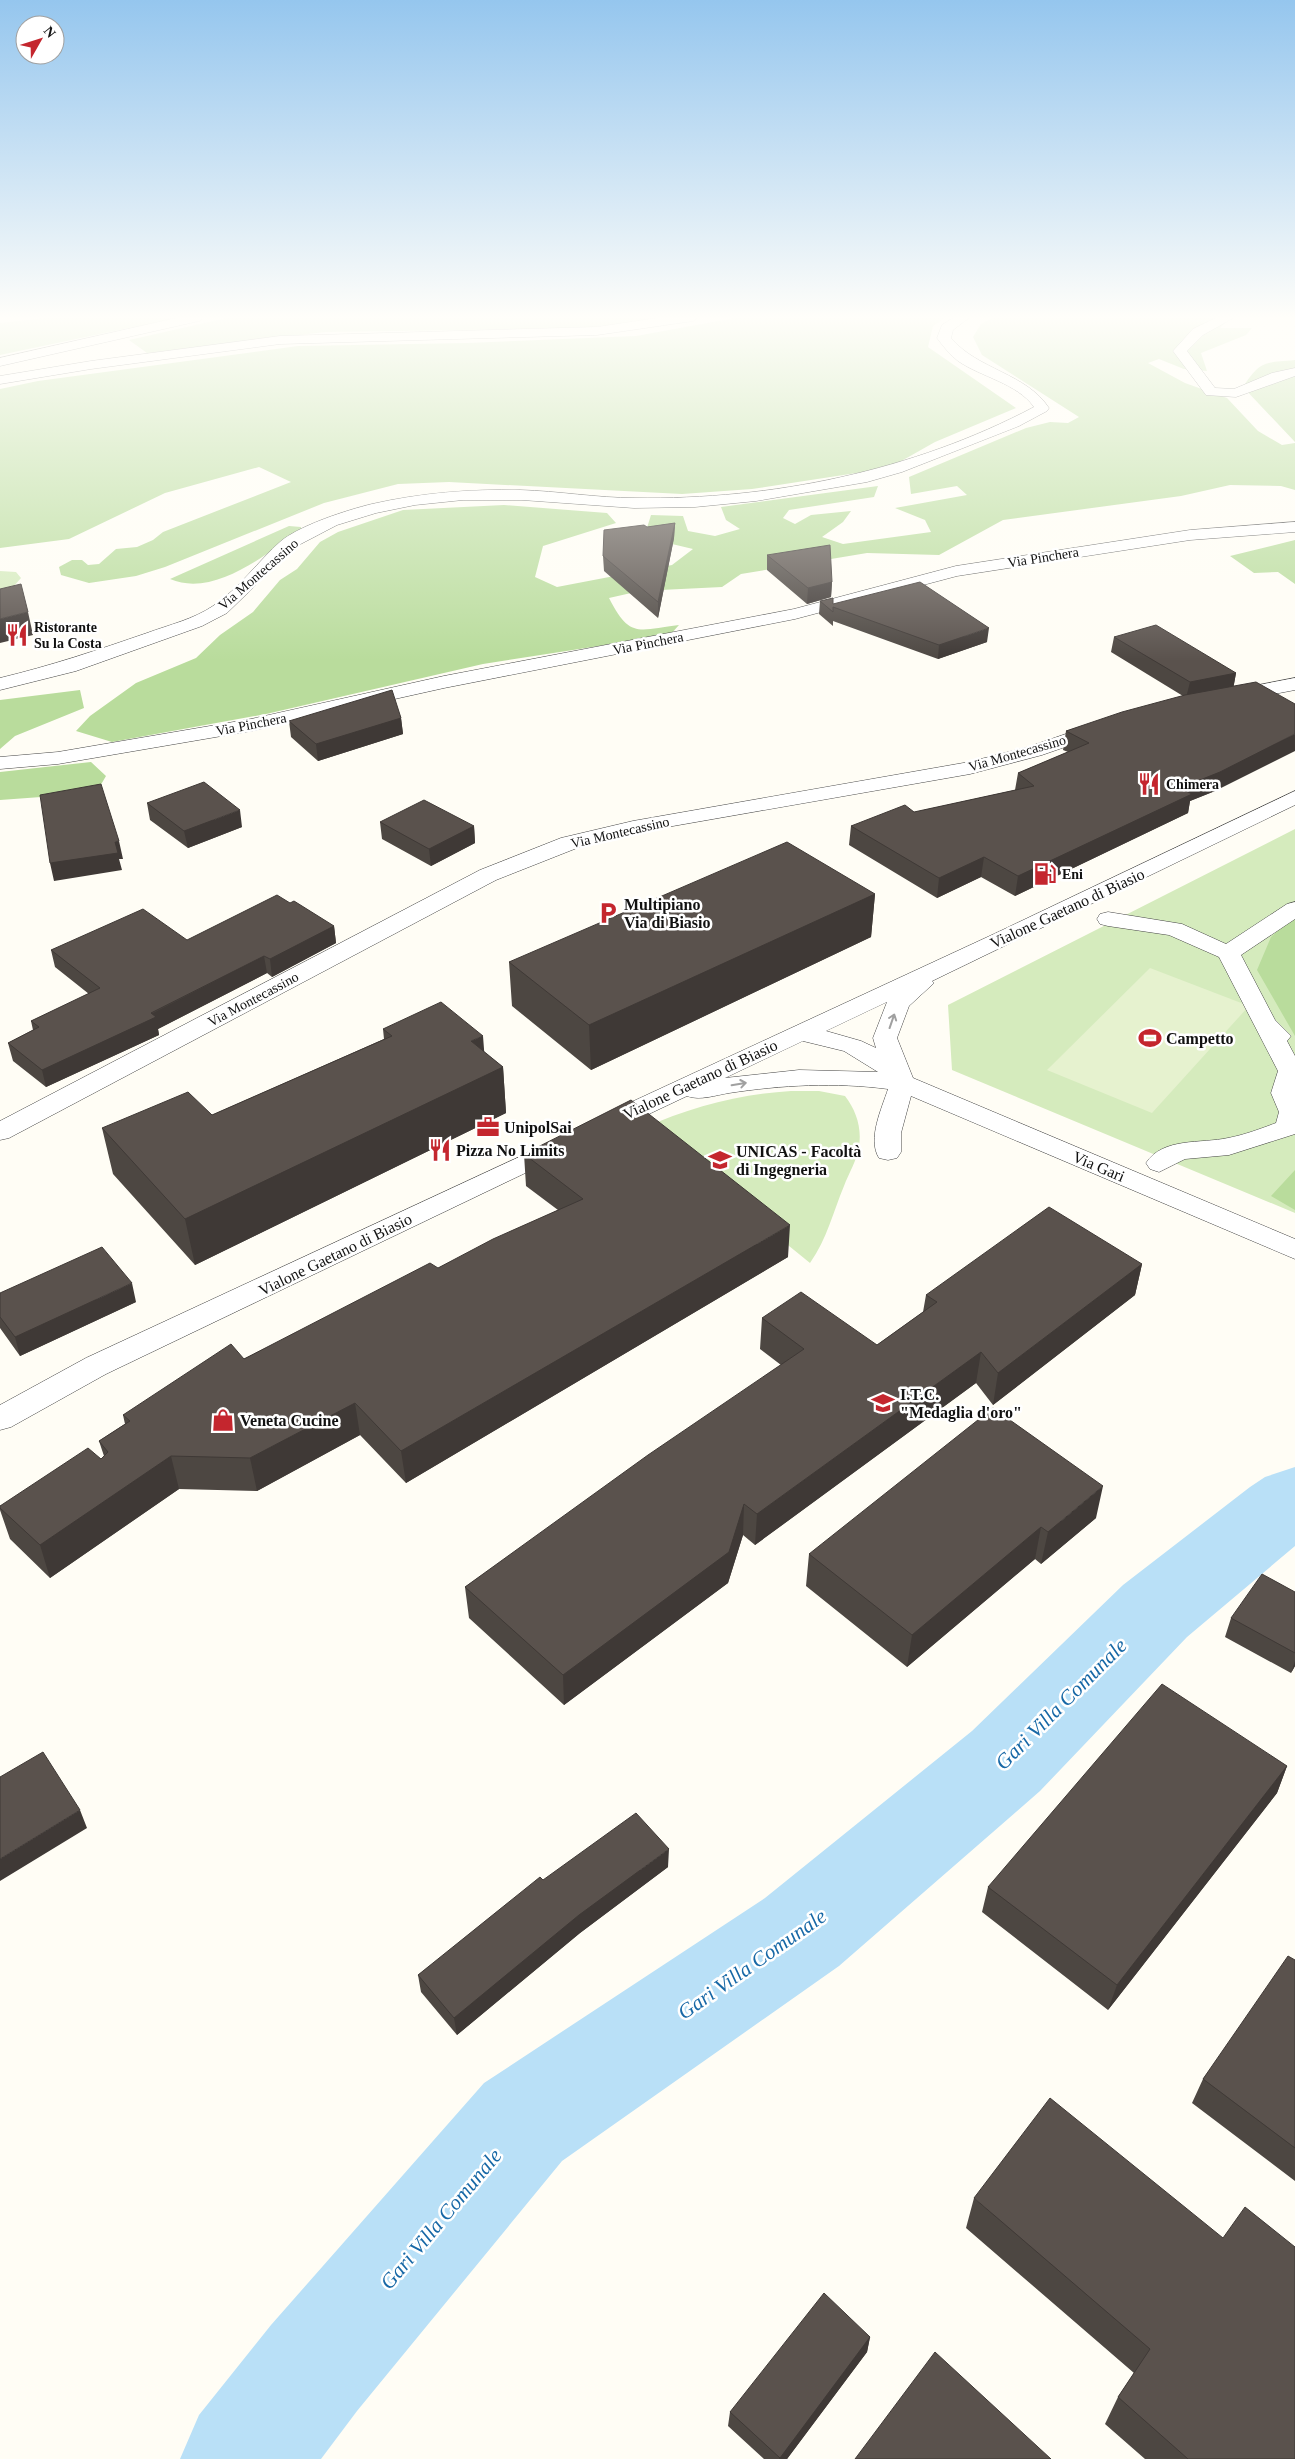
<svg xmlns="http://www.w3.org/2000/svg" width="1295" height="2459" font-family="'Times New Roman',serif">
	<rect width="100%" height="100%" fill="#fffdf5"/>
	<!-- green -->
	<path fill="#d5ebbd" d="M0,571L16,572L21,578L13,587L0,593Z
		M1295,829V1213L952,1070L948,1005Z
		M791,1091H819L845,1096C856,1110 862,1128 859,1146C857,1160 849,1173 844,1186C833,1212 827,1239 810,1263L644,1128C690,1107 740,1094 791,1091Z"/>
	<!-- forest -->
	<path fill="#b9dc9c" d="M55,317H181L0,355V323Z
		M231,317H672L585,328L325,332L147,353L129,340Z
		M740,317H946L933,326L928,347L1016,408L935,442L889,468L752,489L682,494L449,482L398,484L324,503L165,567L136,576L89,583L61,575L59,567L72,560H82L88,565L99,564L116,549L137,547L153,540L163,532L291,482L259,467L165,493L69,539L0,548V389L38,381L298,346L467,343L636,336Z
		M994,317H1231L1220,328H1252L1246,335L1201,353L1207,371L1184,369L1159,359L1148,363L1185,383L1227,398L1258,431L1282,445L1295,443V490L1281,486L1230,485L1181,496L1003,520L939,555L867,553L741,574L722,587L640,591L609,598C630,639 638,630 679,625L670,635L483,664L266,714L112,742L76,731L90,716L136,683L196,658L220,635L253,612L280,580L297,569L320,542L338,532L403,510L504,505L607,513L616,523L543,546L535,577L557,587L672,565L693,549L651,539L646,531L651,515L683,516L688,531L715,536L740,529L726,520L721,507L878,486L874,497L789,510L783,518L795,524L811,515L851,511L843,522L822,537L843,544L931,532L925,520L895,508L967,495L957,486L911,494L909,477L1026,428L1050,422L1068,423L1079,417L982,355L973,337L981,324Z
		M1295,360V442L1243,387C1261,360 1264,363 1295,360Z
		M289,526L301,527V530C266,554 214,598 170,579Z
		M1295,540V584L1278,572L1254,573L1230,556Z
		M80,690L84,708L15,736L0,749V700Z
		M91,762L106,776L96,793L0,800V772Z
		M1295,914V1036L1257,970L1271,937Z
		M1295,1170V1210L1271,1196Z"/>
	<!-- pitch -->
	<path fill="#e6f2cf" d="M1150,968L1249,1006L1152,1113L1047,1070Z"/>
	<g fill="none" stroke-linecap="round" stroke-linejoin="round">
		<!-- river -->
		<path fill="#b9e0f7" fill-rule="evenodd" d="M1295,1467V1546L1187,1637L1040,1791L839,1966L562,2161L357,2411L321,2459H180L199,2415L271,2325L484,2083L765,1898L972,1731L1123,1585L1250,1487L1265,1477Z"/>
		<defs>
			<path id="minor" d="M181,317H205L199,321L0,366V358Z
				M664,317H699L693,321L597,335L280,344L91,369L0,384V376L91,361L280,336L597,327Z
				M955,317H970L953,330L951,338C978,370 1026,373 1049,408L1047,411L1019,426L902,472L867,482L756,501L695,507L634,508L522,500H463L415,505L376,513L337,525L295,547L227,613L202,626L76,671L0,690V678C50,666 98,650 147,633C169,625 194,619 213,606C239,589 258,561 281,541C301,525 347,510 372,504C421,493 470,489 520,490C558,491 597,498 635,498C772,500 913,471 1034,407C1017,383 981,377 958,361C950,355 943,346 937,338L942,325Z
				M1218,317H1235L1203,335L1187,351L1215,388L1234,389L1272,373L1295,368V376L1236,397L1206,395L1173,351L1193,329Z
				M1295,522V532L1190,540L957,576L795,619L444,688L251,731L58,764L0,769V757L58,752L251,719L444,676L794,609L956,566L1190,530Z
				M1295,678V690L1232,702L1225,700L1222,696L1225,692L1232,690Z
				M1101,722L1108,724L1111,728L1108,732L1042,755L970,774L633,833L577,848L496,880L9,1138L0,1140V1121L480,870L561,838L633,821L969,762L1028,747Z
				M1295,791V805L932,981L934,983L909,1006L897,1038L913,1078L1295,1239V1259L911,1096L901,1133V1152L897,1158L888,1160L879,1158C867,1139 882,1108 888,1089C835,1082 782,1085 729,1093C716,1095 700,1101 687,1096L615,1130L606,1132L597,1130L593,1124L597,1118L994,934ZM887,1002L873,1038L876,1048L861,1041L826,1031ZM803,1041L844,1051L878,1072L799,1070L725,1078Z
				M1295,902V919L1241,955L1275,1020L1291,1036L1287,1041L1295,1056V1134L1229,1155L1185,1159L1159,1172L1150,1169L1146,1163C1163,1137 1201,1144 1228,1138C1244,1135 1260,1129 1276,1123L1279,1112L1271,1093L1278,1071L1219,957L1169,935L1108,926L1100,924L1097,919L1100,914L1108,912L1182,924L1226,944L1287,904Z
				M558,1139L567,1141L571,1147L567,1153L106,1374L11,1427L0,1430V1405L86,1358Z"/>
		</defs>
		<!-- minor casing -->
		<use href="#minor" stroke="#444" stroke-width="1"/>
		<!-- minor -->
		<use href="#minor" fill="#fff" fill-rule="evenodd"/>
	</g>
	<!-- wall -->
	<path fill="#4d4742" d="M675,523L674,538L658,618L604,571L603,556L647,527Z
		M767,555L832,582L831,597L807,604L767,570Z
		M820,601L833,604L987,642L938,659L833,621V626L819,614Z
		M1114,637L1236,673L1215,791L1190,801L1188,813L1015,896L981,877L937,898L849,845L851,826L1015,790L1018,773L1068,752L1063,750L1066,731L1183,696L1111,652Z
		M401,718L403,734L318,761L291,737L289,721Z
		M147,803L242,827L188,848L150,820Z
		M380,822L474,826L475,843L431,866L382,839Z
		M875,894L871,937L591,1070L512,1006L509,962Z
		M334,926L336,943L272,977L267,973L158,1029L159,1035L46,1087L13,1061L8,1043L33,1030L31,1021L89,994L55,967L51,950L187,940Z
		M383,1029L484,1052L503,1067L506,1113L195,1265L113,1174L102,1128L212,1115L384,1039Z
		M524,1154L788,1257L406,1483L360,1435L257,1491L179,1489L50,1578L10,1539L0,1510V1506L101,1459L104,1456L99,1441L125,1424L123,1415L438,1268L558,1210L526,1186Z
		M1142,1264L1135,1295L993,1405L976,1383L755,1545L743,1535L728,1583L564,1705L469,1618L465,1587L781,1365L760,1349L762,1318L877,1345L923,1312L926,1295Z
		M0,1293L136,1302L20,1356L0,1328Z
		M1096,1518L1041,1564L1035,1559L907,1667L806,1586L809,1554Z
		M1295,1592V1666L1291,1673L1225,1637L1231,1618Z
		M1287,1766L1277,1793L1108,2010L982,1912L988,1887Z
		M668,1867L580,1933L457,2035L421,1992L418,1975L543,1880Z
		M1295,1960V2181L1192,2103L1203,2079Z
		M974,2198L1295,2459H1145L1105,2424L1118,2397L1134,2373L966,2228Z
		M870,2337L867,2352L787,2459H764L728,2426L730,2412Z"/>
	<!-- shaded-wall -->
	<path fill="#3f3936" d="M675,523L674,538L658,618V602Z
		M832,582L831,597L807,604L808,588Z
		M28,612L33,635L0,643V619Z
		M989,628L987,642L938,659L939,645Z
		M1236,673L1233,689L1186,698L1190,682Z
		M401,718L403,734L318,761L316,744Z
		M1295,734V751L1215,791L1190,801L1188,813L1015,896L1018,876L1180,788Z
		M240,810L242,827L188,848L184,831Z
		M474,826L475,843L431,866L429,849Z
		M119,841L123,859H119L122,870L54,881L50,863L115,842Z
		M984,857L981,877L937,898L939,878Z
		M875,894L871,937L591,1070L589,1025Z
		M334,926L336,943L272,977L270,959Z
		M264,956L267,973L158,1029L159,1035L46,1087L42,1070Z
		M483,1036L486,1075L503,1067L506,1113L195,1265L185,1219L471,1041Z
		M790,1225L788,1257L406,1483L401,1451Z
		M1142,1264L1135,1295L993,1405L998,1373Z
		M132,1283L136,1302L20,1356L15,1337Z
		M981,1352L976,1383L755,1545L757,1514Z
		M355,1403L360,1435L257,1491L250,1458Z
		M171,1456L179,1489L50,1578L40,1545Z
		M1103,1486L1096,1518L1041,1564L1048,1532Z
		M744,1504L743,1535L728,1583L564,1705L563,1675Z
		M1041,1527L1035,1559L907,1667L912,1635Z
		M1295,1661V1666L1291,1673Z
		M1287,1766L1277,1793L1108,2010L1117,1985Z
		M80,1810L87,1828L0,1881V1859Z
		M669,1849L668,1867L580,1933L457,2035L454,2018L579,1915Z
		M870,2337L867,2352L787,2459H779Z"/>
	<!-- building -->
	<path fill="#5a524d" stroke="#3f3936" d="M675,523L658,602L603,556L604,530L644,525L647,527Z
		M830,545L832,582L808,588L767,555Z
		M920,582L989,628L939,645L833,607V612L820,601L833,598V604Z
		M21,584L28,612L0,619V589Z
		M1156,625L1236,673L1190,682L1114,637Z
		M1256,682L1295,704V734L1220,772L1180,788L1192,794L1018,876L984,857L939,878L851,826L905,805L914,812L1034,786L1018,773L1089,743L1066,731L1122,712L1185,695Z
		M392,690L401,718L316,744L289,721Z
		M204,782L240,810L184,831L147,803Z
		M101,784L119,841L115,842L118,853L50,863L40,795Z
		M424,800L474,826L429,849L380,822Z
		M787,842L875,894L589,1025L509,962Z
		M277,895L290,903L294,901L334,926L270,959L264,956L151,1013L156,1017L42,1070L8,1043L39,1027L31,1021L100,988L51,950L143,909L187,940Z
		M441,1002L483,1036L471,1041L503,1067L185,1219L102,1128L188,1092L212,1115L392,1036L383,1029Z
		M631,1100L790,1225L401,1451L355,1403L250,1458L171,1456L40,1545L0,1508V1506L88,1448L101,1459L108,1452L99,1441L130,1421L123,1415L231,1344L244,1359L430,1263L438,1268L493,1239L583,1199L524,1154Z
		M1049,1207L1142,1264L998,1373L981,1352L757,1514L744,1504L729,1552L563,1675L465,1587L648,1455L804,1349L762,1318L801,1292L877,1345L937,1302L926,1295Z
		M102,1247L132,1283L15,1337L0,1317V1293Z
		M993,1408L1103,1486L1048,1532L1041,1527L912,1635L809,1554Z
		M1262,1574L1295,1592V1653L1231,1618Z
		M1162,1684L1287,1766L1117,1985L988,1887Z
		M43,1752L80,1810L0,1859V1777Z
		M636,1813L669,1849L579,1915L454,2018L418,1975L540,1877L543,1880Z
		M1288,1956L1295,1960V2148L1203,2079Z
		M1050,2098L1223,2238L1245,2207L1295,2247V2459H1188L1118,2397L1150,2349L974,2198Z
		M824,2293L870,2337L780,2458L730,2412Z
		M935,2352L1051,2459H855Z"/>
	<!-- one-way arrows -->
	<defs><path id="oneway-shaft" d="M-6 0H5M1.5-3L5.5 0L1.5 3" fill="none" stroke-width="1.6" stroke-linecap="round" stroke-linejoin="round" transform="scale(1.25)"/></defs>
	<g stroke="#a0a0a0">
		<use href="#oneway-shaft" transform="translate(892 1021) rotate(-71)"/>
		<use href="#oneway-shaft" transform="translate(739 1084) rotate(-9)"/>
	</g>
	<!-- sky -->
	<linearGradient id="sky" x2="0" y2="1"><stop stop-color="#95c6ee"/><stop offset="0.48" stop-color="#fffefa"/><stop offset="1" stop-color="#fffefa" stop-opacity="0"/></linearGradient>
	<rect width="1295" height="661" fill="url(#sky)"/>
	<!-- icons -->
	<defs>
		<symbol id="restaurant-bare" viewBox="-9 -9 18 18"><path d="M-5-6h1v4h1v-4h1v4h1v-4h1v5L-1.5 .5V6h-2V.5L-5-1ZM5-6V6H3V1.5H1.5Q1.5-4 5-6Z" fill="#c4262e" stroke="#fff" stroke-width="2.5" paint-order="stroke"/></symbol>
		<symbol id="fuel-bare" viewBox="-9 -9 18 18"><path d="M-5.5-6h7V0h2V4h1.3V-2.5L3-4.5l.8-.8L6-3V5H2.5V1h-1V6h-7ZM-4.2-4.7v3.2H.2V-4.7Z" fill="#c4262e" stroke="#fff" stroke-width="2.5" paint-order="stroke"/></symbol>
		<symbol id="parking-bare" viewBox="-9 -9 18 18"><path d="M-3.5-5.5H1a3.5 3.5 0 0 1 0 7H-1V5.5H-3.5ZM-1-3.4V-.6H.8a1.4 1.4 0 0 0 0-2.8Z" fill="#c4262e" stroke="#fff" stroke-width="2.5" paint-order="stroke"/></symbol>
		<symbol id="stadium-bare" viewBox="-9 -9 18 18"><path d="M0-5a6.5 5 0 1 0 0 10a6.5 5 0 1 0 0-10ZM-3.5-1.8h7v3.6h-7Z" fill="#c4262e" stroke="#fff" stroke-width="2.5" paint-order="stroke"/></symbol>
		<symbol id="office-bare" viewBox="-9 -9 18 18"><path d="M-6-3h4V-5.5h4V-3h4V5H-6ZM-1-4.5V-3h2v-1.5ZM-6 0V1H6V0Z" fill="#c4262e" stroke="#fff" stroke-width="2.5" paint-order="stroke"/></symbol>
		<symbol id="university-bare" viewBox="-9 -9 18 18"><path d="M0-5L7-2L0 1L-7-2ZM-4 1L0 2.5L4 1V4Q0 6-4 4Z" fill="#c4262e" stroke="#fff" stroke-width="2.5" paint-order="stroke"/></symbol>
		<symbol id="school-bare" viewBox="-9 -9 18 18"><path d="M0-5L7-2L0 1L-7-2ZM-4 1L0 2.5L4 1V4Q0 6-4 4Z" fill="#c4262e" stroke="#fff" stroke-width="2.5" paint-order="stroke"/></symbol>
		<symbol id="shop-bare" viewBox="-9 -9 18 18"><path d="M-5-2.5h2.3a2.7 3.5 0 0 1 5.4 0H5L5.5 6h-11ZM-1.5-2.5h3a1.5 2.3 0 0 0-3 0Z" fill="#c4262e" stroke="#fff" stroke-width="2.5" paint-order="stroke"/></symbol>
	</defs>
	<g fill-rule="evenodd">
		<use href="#restaurant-bare" x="1" y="619" width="32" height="32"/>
		<use href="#restaurant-bare" x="1133" y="768" width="32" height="32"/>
		<use href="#fuel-bare" x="1029" y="858" width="32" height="32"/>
		<use href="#parking-bare" x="592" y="897" width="32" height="32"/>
		<use href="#stadium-bare" x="1134" y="1022" width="32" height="32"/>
		<use href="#office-bare" x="472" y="1111" width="32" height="32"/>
		<use href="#restaurant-bare" x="424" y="1134" width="32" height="32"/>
		<use href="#university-bare" x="704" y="1144" width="32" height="32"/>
		<use href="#school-bare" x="867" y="1387" width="32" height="32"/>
		<use href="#shop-bare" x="207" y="1404" width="32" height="32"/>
	</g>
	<g text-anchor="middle" stroke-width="5" stroke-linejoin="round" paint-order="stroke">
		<!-- far-street labels -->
		<g font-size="14" fill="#111" stroke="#fff">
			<text transform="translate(1043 557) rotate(-9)" y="5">Via Pinchera</text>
			<text transform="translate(258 574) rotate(-41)" y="5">Via Montecassino</text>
			<text transform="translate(648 643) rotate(-11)" y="5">Via Pinchera</text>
			<text transform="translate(251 724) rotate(-11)" y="5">Via Pinchera</text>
			<text transform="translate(1017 753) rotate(-16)" y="5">Via Montecassino</text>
			<text transform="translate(620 832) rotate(-13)" y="5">Via Montecassino</text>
			<text transform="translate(253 999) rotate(-28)" y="5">Via Montecassino</text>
		</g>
		<!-- far-poi labels -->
		<g font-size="14" font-weight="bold" fill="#111" stroke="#fff" text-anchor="start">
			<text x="34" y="632">Ristorante<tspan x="34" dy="16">Su la Costa</tspan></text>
			<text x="1166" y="789">Chimera</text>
			<text x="1062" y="879">Eni</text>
		</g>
		<!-- poi labels -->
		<g font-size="16" font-weight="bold" fill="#111" stroke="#fff" text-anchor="start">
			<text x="624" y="910">Multipiano<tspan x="624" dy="18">Via di Biasio</tspan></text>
			<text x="1166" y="1044">Campetto</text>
			<text x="504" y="1133">UnipolSai</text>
			<text x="456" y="1156">Pizza No Limits</text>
			<text x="736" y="1157">UNICAS - Facoltà<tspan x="736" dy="18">di Ingegneria</tspan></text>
			<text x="900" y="1400">I.T.C.<tspan x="900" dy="18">"Medaglia d'oro"</tspan></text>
			<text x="240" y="1426">Veneta Cucine</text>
		</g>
		<!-- street labels -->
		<g font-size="16" fill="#111" stroke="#fff">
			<text transform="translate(1067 908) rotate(-25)" y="6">Vialone Gaetano di Biasio</text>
			<text transform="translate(700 1079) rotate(-25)" y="6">Vialone Gaetano di Biasio</text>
			<text transform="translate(1099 1166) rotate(23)" y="6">Via Gari</text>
			<text transform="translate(335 1254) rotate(-26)" y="6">Vialone Gaetano di Biasio</text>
		</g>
		<!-- near-water labels -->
		<g font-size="21" font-style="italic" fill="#1768a6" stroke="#fff">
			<text transform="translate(1061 1704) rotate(-45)" y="7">Gari Villa Comunale</text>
			<text transform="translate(752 1964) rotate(-35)" y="7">Gari Villa Comunale</text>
			<text transform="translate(441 2219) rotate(-50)" y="7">Gari Villa Comunale</text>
		</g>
	</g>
	<!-- north arrow -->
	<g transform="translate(40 40) rotate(51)"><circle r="24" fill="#ffffff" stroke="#a0a0a0"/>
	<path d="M0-4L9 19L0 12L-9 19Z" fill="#c4262e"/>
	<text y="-8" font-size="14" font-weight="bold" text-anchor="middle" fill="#111111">N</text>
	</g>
</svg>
